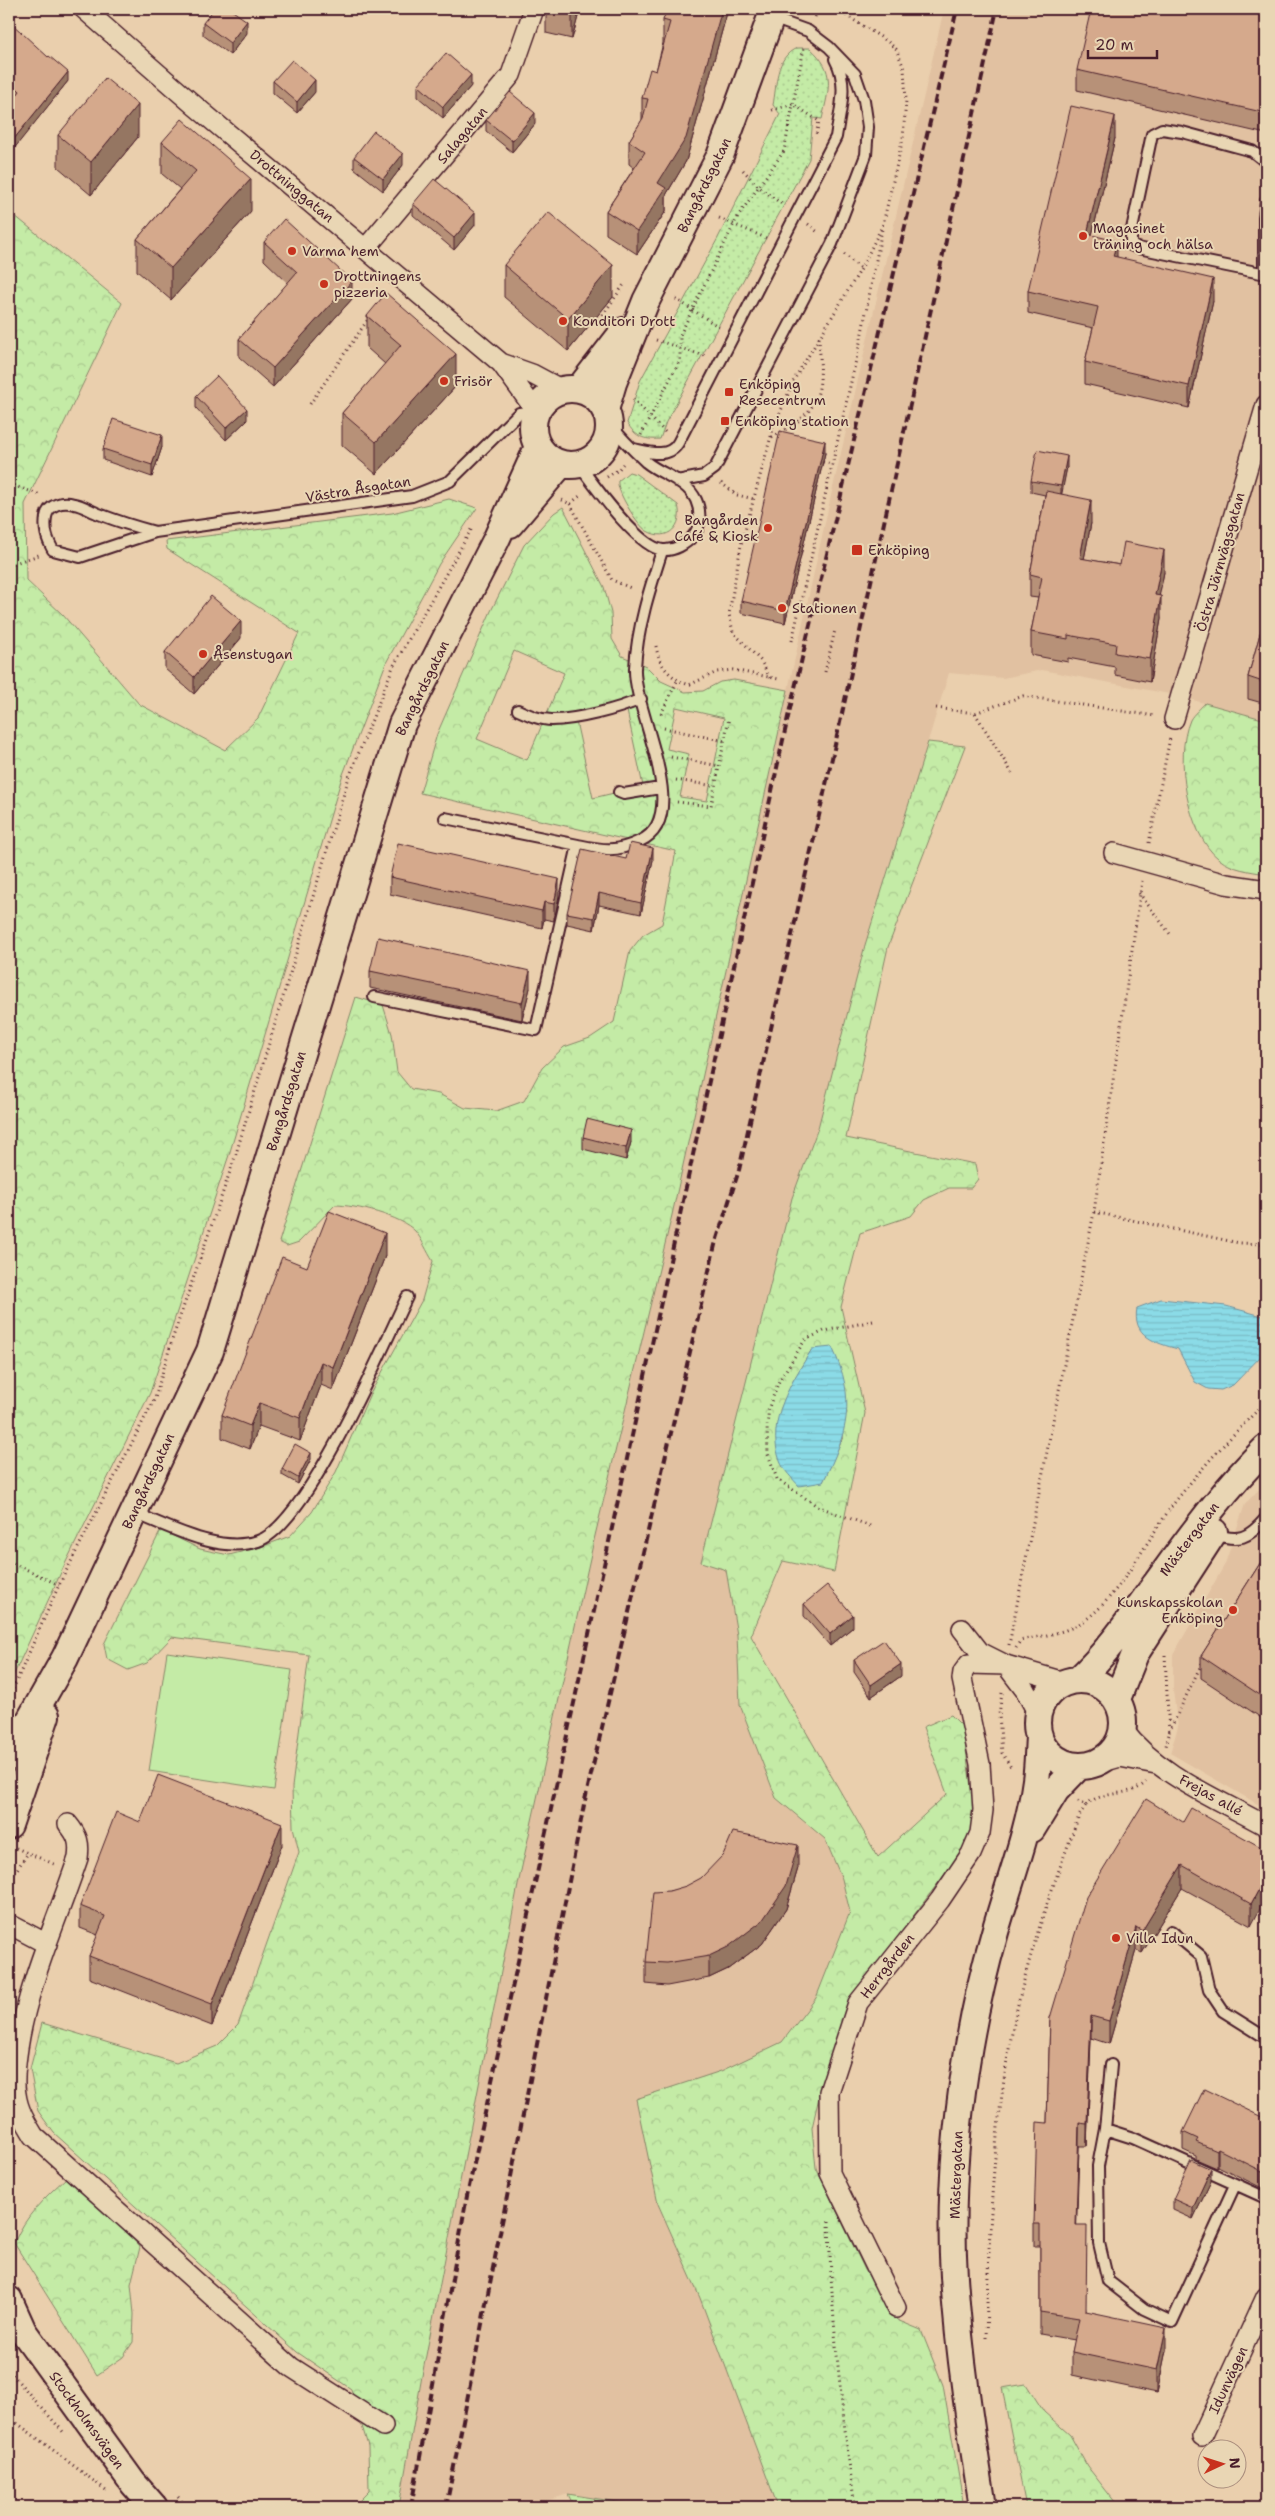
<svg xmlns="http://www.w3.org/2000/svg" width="1275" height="2516" font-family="'Shantell Sans',sans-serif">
	<defs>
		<pattern id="forest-crowns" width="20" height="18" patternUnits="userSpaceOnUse" patternTransform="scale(1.25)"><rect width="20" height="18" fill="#c4eba6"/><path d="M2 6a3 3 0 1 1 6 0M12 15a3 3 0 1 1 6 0" fill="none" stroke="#aac98f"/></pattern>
		<pattern id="park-dots" width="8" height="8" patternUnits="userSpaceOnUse" patternTransform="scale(1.25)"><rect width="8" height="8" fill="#c4eba6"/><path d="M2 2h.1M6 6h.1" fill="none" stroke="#aac98f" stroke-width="1.8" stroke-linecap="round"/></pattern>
		<pattern id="water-rules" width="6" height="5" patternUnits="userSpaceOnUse" patternTransform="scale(1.25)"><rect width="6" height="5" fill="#8bdbe7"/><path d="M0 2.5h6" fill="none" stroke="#79bcc6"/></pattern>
	</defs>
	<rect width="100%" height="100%" fill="#eacfad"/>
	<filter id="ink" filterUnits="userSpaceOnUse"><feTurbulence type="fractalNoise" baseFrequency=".02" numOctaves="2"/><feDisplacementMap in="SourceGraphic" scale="10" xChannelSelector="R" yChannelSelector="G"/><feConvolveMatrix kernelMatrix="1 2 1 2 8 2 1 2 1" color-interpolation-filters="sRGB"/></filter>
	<g filter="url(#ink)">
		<!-- built -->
		<path fill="#e1c1a1" d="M944,9H1266V720L1175,695L1042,670L1003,678L949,673L865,945L818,1128L792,1198L701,1562L726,1570L737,1635L740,1705L776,1798L825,1839L842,1879L850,1912L816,1998L782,2042L721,2071L658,2204L700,2298L778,2507H635L630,2504L568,2494L528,2507H399L422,2376L519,1880L594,1540L672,1215L828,509Z
			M1266,1482V1809L1170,1753L1178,1727L1173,1691V1655L1225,1564L1245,1504Z"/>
		<!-- grass -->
		<path fill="#c4eba6" stroke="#878568" d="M167,1652L292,1670L274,1790L149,1771Z"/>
		<!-- forest -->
		<path fill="url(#forest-crowns)" stroke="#878568" fill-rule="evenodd" d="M9,211L122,303L25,504L26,580L63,615L139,704L225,750L258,718L299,633L167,549L166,541L392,513L449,499L477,508L439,564L386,663L342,777L229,1155L150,1393L64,1566L9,1685Z
			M563,507L604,587L611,613L612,639L622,656L646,666L661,681L685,692L703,691L720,682L734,680L788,690L672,1215L594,1540L519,1880L422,2376L399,2507H353L369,2491L368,2446L351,2389L297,2352L54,2133L38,2111L30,2069L42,2023L176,2063L217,2046L238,2025L299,1852L293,1827L292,1787L309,1655L172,1637L147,1663L128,1670L107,1659L104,1644L161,1530L200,1549L229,1555L261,1547L290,1536L312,1512L336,1472L369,1396L422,1300L433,1261C427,1252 422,1239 415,1231C401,1216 355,1205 335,1205L299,1242L287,1246L279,1242L356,997L383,1005L392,1034L397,1072L411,1089L439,1094L465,1108L496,1111L524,1101L542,1068L564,1047L590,1038L614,1022L630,951L643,935L662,924L676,851L420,793L437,734L491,611L524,545L554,513ZM514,651L564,673L527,760L477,739ZM626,706L643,786L593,798L575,717ZM676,707L724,718L707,801L680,797L689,754L667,749Z
			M1205,703L1266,720V874C1250,871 1233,870 1219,859C1187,834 1174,757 1190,720C1193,714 1201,708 1205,703Z
			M928,742L965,746L888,947L846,1138L975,1164L978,1179L971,1188H949L924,1200L911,1216L860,1233L841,1307L865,1413L834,1572L783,1561L751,1636L878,1857L947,1794L923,1727L951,1715L963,1727L974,1810L971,1831L963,1850L850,2000L821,2088L812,2128L816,2168L865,2270L897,2320L921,2330L943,2385L964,2507H778L700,2298L658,2204L636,2099L721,2071L782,2042L816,1998L850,1912L842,1879L825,1839L776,1798L740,1705L737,1635L726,1570L701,1562L792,1198L818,1128L865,945ZM812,1349L843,1437L823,1482L780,1410L793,1381Z
			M66,2178L122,2227L140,2247L131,2284L134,2314L133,2342L123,2357L97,2375L14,2243C26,2215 44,2198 66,2178Z
			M1026,2384L1044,2412L1070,2435L1087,2466L1119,2507H1026L1002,2388Z
			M568,2494L630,2504L635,2507H574Z"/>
		<!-- park -->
		<path fill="url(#park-dots)" stroke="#878568" d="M797,48H810C836,71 829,88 822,119L813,118L809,159L666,422L660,439C643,440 636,437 627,423L640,381L718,238L780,114L773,105C777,85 775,57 797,48Z
			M629,472L636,474L678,505C684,525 668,543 647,531C638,526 616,491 618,481Z"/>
		<!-- water -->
		<path fill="url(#water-rules)" stroke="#71909c" d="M1161,1299L1226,1306L1266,1317V1351L1233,1385L1221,1390L1208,1389L1195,1382L1178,1349C1155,1343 1132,1336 1137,1308Z
			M832,1347C857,1399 848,1433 823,1482L799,1486C793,1479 783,1470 780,1461C765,1421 792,1382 812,1349Z"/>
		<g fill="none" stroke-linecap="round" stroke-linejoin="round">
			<defs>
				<path id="service" d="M1266,162L1252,151L1182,132L1162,129L1152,134L1131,234V245L1138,248L1266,274
					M1264,274V217L1266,201
					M634,449C648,452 669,459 678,443L836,137C840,110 849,84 835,59
					M579,465C594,485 638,548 663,550C674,551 686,544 693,536C701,528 701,511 696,500C686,479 663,476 646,462C633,450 620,437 609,423
					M677,481L704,476L715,468L832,244L866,155L868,127L864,100L855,74L829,47L808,31L772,18
					M155,532L80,557L53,550C47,539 44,530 46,517C48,504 63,501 74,504C82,505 91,511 99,514C117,521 136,527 155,532L412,496L450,481L519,413L536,411
					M518,710C529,715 540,720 552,720C576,720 619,709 641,699
					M619,792L624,794L660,788
					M445,818L578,845
					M374,997L536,1030L578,845C603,850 615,853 640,841C694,817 633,711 635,668C637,628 650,588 662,551
					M134,1513C171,1527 218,1554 258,1541C307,1525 383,1346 407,1297
					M1213,1534C1239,1542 1248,1539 1266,1518
					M1171,1931L1201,1956L1209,1990L1223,2011L1266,2038
					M1105,2129L1111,2065
					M1235,2185L1172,2322L1144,2309L1108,2281L1099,2243L1098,2166L1105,2129L1133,2138L1266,2198"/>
				<path id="minor" d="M84,9L194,105L501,363L536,411
					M366,248L511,75L534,9
					M501,363L532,374L562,390
					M1174,719L1266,405
					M1114,853L1226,884L1266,890
					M962,1629L980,1652L1006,1665L1064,1682
					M1006,1665L1025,1690L1038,1714
					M1123,1730C1157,1775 1218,1799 1266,1826
					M1099,1763L1120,1757L1156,1764
					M68,1824C78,1836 80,1843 78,1858C57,1921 28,1982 18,2048C16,2063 13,2079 16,2094C18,2110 26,2123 34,2136L291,2367L383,2426
					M9,1924L47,1944
					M896,2308L830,2173L829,2092L858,2003L940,1900L971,1854L980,1833L983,1810L980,1764L962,1679L963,1672L969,1664L1006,1665
					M1202,2436L1266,2297"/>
				<path id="secondary" d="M533 427a38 38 0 1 1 76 0a38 38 0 1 1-76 0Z
					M579,389L624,331
					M605,410L613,383L646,301L720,156L774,9
					M510,524L561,464
					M1037 1723a43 43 0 1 1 86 0a43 43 0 1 1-86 0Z
					M1078,1680C1108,1652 1131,1618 1155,1585C1190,1537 1224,1489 1266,1448
					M1117,1699L1135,1654L1214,1532
					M9,1757L65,1658L210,1351L402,724L496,540L538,447
					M9,1825L46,1716
					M1032,1829L1056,1790L1079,1766
					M9,2300L23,2331L133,2483L154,2507
					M983,2507C971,2431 959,2354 954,2277C950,2211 955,2136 965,2070C972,2023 982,1977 995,1932C1009,1882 1029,1832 1036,1780C1038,1766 1038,1751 1039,1737"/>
			</defs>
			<!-- service casing -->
			<use href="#service" stroke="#4a1f2b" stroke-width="14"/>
			<!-- minor casing -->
			<use href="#minor" stroke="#4a1f2b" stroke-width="22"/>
			<!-- secondary casing -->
			<use href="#secondary" stroke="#4a1f2b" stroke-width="30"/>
			<!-- path -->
			<path stroke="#4a1f2b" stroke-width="3" stroke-dasharray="1 4" stroke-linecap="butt" d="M815,17L818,9
				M772,110L793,104L819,121L816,135
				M743,170L759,187L783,205
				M719,218L766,238
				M808,224L819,233
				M844,254L861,269
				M676,299L719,327
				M603,315L625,283
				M656,340L705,356
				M633,399L665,432
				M310,404L369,318
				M641,435L680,360V335L738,216L784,151L804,48
				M772,437C825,410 822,392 819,336
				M818,461L832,464
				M607,477L618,470L623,464
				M721,483L737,495L754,499
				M9,484L41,495
				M562,500L570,504L581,495
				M570,504L612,580L633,589
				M9,565L39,555
				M792,641L861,338L882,229
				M656,646C659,666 670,678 689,685L717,672L733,670L779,679
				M825,672L835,630
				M770,678L761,661L733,632L729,614L741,545L773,429L795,378L861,269L883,224L903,138L906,100L904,68L896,49L887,41L836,9
				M936,708L975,713L1023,696L1155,716
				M975,713L1012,773
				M661,714L677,681
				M664,728L725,741
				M671,757L720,766
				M676,780L715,786
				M677,802L711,806L729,718
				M1149,843L1170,738
				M1139,893L1170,934
				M1094,1212L1239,1243L1266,1244
				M870,1526L817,1506L777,1479L768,1454L767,1426L769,1407L779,1381L805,1340L824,1331L873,1321
				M9,1561L59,1585
				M1009,1645L1094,1212L1142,881
				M1016,1648L1020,1641C1039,1636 1062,1634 1079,1624C1117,1602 1146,1541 1172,1506C1200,1469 1233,1434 1266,1402
				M1165,1655L1169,1734L1166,1746
				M1002,1693L999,1715L1002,1753L1012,1769
				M9,1698L59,1585L155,1398L172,1340L235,1157L348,780L393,667L472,528
				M1169,1732L1202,1663
				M1086,1805C1103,1789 1131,1798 1146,1782
				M16,1848L54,1864
				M9,1881L28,1853
				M829,2221C831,2317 842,2412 855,2507
				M986,2338C989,2231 993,2123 1015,2018C1030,1948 1054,1882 1079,1816L1086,1805L1078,1801
				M9,2371L65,2434
				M9,2417L106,2490
				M178,2497L187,2507"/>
			<!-- service -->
			<use href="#service" stroke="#e9d6b4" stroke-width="10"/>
			<!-- minor -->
			<use href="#minor" stroke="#e9d6b4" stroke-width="19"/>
			<!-- secondary -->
			<use href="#secondary" stroke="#e9d6b4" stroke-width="26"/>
			<!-- rail -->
			<path stroke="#4a1f2b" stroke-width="4" stroke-dasharray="8 4" stroke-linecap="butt" d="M411,2507L467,2196L788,717L957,9
				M446,2507L585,1800L715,1245L739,1170L841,718L997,9"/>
		</g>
		<!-- wall -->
		<path fill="#b79178" stroke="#4a1f2b" d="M546,9H580L572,39L546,33Z
			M728,9L686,161L666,195V211L637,254L606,234V211L634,168L629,164V141L642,120V98L656,71L663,43V20Z
			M1266,9V134L1077,90V70Z
			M9,21L68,81L10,153L13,166L9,172V106L16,97L9,90Z
			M203,23L247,33L230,55L203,35Z
			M273,81L315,92L297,113L273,93Z
			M418,85L471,86L443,118L418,97Z
			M486,120L535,124L512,152L486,131Z
			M58,135L138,137L91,195L58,167Z
			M1115,138L1092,235L1117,257L1213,301L1189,408L1085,384V362L1093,328L1028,313V291Z
			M162,142L251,211L171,300L137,271V239L180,189L162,174Z
			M354,157L403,165L383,191L354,168Z
			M413,204L475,225L454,250L413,215Z
			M264,242L352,299L273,387L239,357V339L288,283L264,260Z
			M504,265L613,297L568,351L504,297Z
			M367,316L456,386L376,474L342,445V413L385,364L367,348Z
			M196,396L247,420L226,440L196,408Z
			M162,447L152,477L103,460V449Z
			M825,453L785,623L741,613V601Z
			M1067,467L1061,494L1091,523L1084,559L1120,565L1164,572L1159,596L1161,619L1150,682L1115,675V667L1068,658V662L1031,655V632L1038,598L1030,597V574L1045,495L1031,492V481Z
			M1266,612V704L1248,699V677Z
			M241,638L194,694L165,669V652Z
			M626,859L653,860L641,914L599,905L594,930L567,924V913Z
			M390,877L559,896L554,921L544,919L542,928L390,894Z
			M370,971L530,988L522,1020L370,988Z
			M583,1137L631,1142L626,1160L583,1149Z
			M385,1256L333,1390L321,1385L300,1441L259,1426L250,1449L222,1438V1415L307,1267Z
			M311,1459L298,1484L282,1475V1469Z
			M1266,1554V1721L1201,1678V1656Z
			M804,1604L853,1627L830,1646L804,1616Z
			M854,1660L901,1676L871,1697L854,1672Z
			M140,1822L282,1845L212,2026L89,1978V1956L98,1935L80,1928V1906Z
			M1183,1822L1266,1850L1251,1926L1182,1888L1142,1953L1136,1950L1109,2044L1091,2038L1087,2146H1079L1076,2225L1086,2311L1166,2350L1157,2393L1072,2375V2352L1075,2340L1040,2334V2246H1034V2224L1047,2123L1050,2018Z
			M798,1868L786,1909L762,1944L728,1969L709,1978L667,1986L646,1984V1962L669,1891Z
			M1266,2119L1262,2188L1218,2166L1217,2168L1196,2159V2156L1183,2150V2132Z
			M1211,2181L1193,2219L1173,2210V2199Z
			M1266,2392V2423L1263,2421V2399Z"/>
		<!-- shaded-wall -->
		<path fill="#957662" stroke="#4a1f2b" d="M573,9H580L572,39V14Z
			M722,9H728L686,161L666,195V211L637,254V231L658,183Z
			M247,21V33L230,55V43Z
			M68,72V81L9,155V145Z
			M471,75V86L443,118V107Z
			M315,80V92L297,113V102Z
			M138,105V137L91,195V162Z
			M535,113V124L512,152V141Z
			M1115,116V138L1087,256V234Z
			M403,154V165L383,191V179Z
			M13,156V166L9,172V162Z
			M251,179V211L171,300V268Z
			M475,213V225L454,250V238Z
			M1117,241V263L1113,256Z
			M613,265V297L568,351V319Z
			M1213,279V301L1189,408V386Z
			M352,281V299L273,387V368Z
			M456,354V386L376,474V442Z
			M247,409V420L226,440V428Z
			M162,435V447L152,477V465Z
			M825,441V453L785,623V611Z
			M1067,456V467L1061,498V486Z
			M1091,500V523L1080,580V558Z
			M1164,550V572L1155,618V595Z
			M1161,596V619L1150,682V659Z
			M241,621V638L194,694V677Z
			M653,848V860L641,914V903Z
			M559,879V896L554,921V904Z
			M599,893V905L594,930V918Z
			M544,902V919L542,928V911Z
			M530,971V988L522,1020V1003Z
			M631,1130V1142L626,1160V1148Z
			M385,1233V1256L333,1390V1367Z
			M321,1362V1385L300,1441V1418Z
			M259,1403V1426L250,1449V1426Z
			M311,1453V1459L298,1484V1478Z
			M853,1615V1627L830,1646V1634Z
			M901,1664V1676L871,1697V1685Z
			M282,1823V1845L212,2026V2004Z
			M798,1845V1868L786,1909L762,1944L728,1969L709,1978V1956Z
			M1182,1865V1888L1142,1953V1931Z
			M1266,1876V1898L1251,1926V1904Z
			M1136,1927V1950L1109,2044V2021Z
			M1091,2016V2038L1087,2146V2124Z
			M1079,2123V2146L1076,2247V2225Z
			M1218,2149V2166L1217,2168V2151Z
			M1266,2163V2180L1262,2188V2171Z
			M1211,2169V2181L1193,2219V2208Z
			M1166,2328V2350L1157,2393V2370Z"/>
		<!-- building -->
		<path fill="#d5a98c" stroke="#4a1f2b" d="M214,9H230L247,21L230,43L203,23Z
			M552,9H573L572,14Z
			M667,9H722L686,138L658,183L666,188L637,231L606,211L645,152L629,141L643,118L648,99L642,98L650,69L656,71L670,22L663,20Z
			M1091,9H1266V113L1077,70Z
			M9,21L48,57L49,56L68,72L9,145V106L20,91L9,81Z
			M446,53L471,75L443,107L418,85Z
			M292,60L315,80L297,102L273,81Z
			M105,78L138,105L91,162L58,135Z
			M510,92L535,113L512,141L486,120Z
			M1071,106L1115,116L1087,234L1117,241L1113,256L1213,279L1189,386L1085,362L1098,307L1028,291Z
			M182,119L251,179L171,268L137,239L196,171L162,142Z
			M374,131L403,154L383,179L354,157Z
			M9,153L13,156L9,162Z
			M434,179L475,213L454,238L413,204Z
			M548,212L613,265L568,319L504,265Z
			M284,219L352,281L273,368L239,339L297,272L264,242Z
			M386,293L456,354L376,442L342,413L401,345L367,316Z
			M217,376L247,409L226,428L196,396Z
			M113,419L162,435L152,465L103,449Z
			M780,431L825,441L785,611L741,601Z
			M1037,450L1067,456L1061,486L1031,481Z
			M1046,491L1091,500L1080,558L1120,565L1124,542L1164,550L1155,595L1161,596L1150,659L1115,653L1116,644L1068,635V639L1031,632L1042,577L1030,574Z
			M211,596L241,621L194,677L165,652Z
			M1266,612V683L1248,677Z
			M398,843L559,879L554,904L544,902L542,911L390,877Z
			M630,843L653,848L641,903L599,893L594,918L567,913L582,849L626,859Z
			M378,937L530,971L522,1003L370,971Z
			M587,1119L631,1130L626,1148L583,1137Z
			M329,1211L385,1233L333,1367L321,1362L300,1418L259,1403L250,1426L222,1415L282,1257L307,1267Z
			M295,1444L311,1453L298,1478L282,1469Z
			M1266,1554V1699L1201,1656Z
			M827,1585L853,1615L830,1634L804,1604Z
			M884,1640L901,1664L871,1685L854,1660Z
			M158,1775L282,1823L212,2004L89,1956L105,1916L80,1906L116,1812L140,1822Z
			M1146,1799L1183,1822L1191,1808L1266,1850V1876L1251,1904L1182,1865L1142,1931L1136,1927L1109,2021L1091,2016L1087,2124L1079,2123L1076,2225H1087L1086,2311L1166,2328L1157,2370L1072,2352L1079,2318L1040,2312V2224H1034L1037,2122L1047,2123L1050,2018L1086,1897Z
			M733,1832L798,1845L786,1886L762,1921L728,1947L709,1956L667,1963L646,1962L653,1892L669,1891L686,1886L701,1878L723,1855Z
			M1204,2089L1266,2119V2163L1262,2171L1218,2149L1217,2151L1196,2142L1198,2139L1183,2132Z
			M1191,2160L1211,2169L1193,2208L1173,2199Z
			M1266,2392V2401L1263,2399Z"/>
	</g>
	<!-- markers -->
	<g fill="#c8321e" stroke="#e9d6b4" stroke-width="2">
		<circle cx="1083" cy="236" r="5"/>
		<circle cx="292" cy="251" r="5"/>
		<circle cx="324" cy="284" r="5"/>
		<circle cx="563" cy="321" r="5"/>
		<circle cx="444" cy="381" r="5"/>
		<rect x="724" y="387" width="10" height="10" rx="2.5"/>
		<rect x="720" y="416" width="10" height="10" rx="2.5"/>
		<circle cx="768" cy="528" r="5"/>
		<rect x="851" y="544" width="12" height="12" rx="2.5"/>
		<circle cx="782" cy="608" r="5"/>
		<circle cx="203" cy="654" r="5"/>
		<circle cx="1233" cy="1610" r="5"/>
		<circle cx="1116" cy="1938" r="5"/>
	</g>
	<g text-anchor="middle" stroke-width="4" stroke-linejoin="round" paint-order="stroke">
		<!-- street labels -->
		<g font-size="14" fill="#4a1f2b" stroke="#e9d6b4">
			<text transform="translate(462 135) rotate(-50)" y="5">Salagatan</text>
			<text transform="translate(704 185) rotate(-64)" y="5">Bangårdsgatan</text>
			<text transform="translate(292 186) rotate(40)" y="5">Drottninggatan</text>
			<text transform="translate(358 489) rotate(-9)" y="5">Västra Åsgatan</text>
			<text transform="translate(1220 562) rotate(-74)" y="5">Östra Järnvägsgatan</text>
			<text transform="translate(422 688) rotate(-64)" y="5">Bangårdsgatan</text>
			<text transform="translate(286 1101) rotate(-73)" y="5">Bangårdsgatan</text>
			<text transform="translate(148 1481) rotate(-65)" y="5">Bangårdsgatan</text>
			<text transform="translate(1189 1539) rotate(-53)" y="5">Mästergatan</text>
			<text transform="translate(1211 1795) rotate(29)" y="5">Frejas allé</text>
			<text transform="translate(887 1966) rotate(-52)" y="5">Herrgården</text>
			<text transform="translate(956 2175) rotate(-88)" y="5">Mästergatan</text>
			<text transform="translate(1228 2380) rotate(-65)" y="5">Idunvägen</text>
			<text transform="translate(87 2420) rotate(54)" y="5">Stockholmsvägen</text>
		</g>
		<!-- poi labels -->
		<g font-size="14" fill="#4a1f2b" stroke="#e9d6b4" text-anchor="start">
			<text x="1093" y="233">Magasinet<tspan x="1093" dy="16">träning och hälsa</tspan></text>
			<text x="302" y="256">Varma hem</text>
			<text x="334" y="281">Drottningens<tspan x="334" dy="16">pizzeria</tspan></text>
			<text x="573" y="326">Konditori Drott</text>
			<text x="454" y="386">Frisör</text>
			<text x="739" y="389">Enköping<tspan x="739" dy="16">Resecentrum</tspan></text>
			<text x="735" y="426">Enköping station</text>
			<text x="758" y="525" text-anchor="end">Bangården<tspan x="758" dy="16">Café &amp; Kiosk</tspan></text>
			<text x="868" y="555">Enköping</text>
			<text x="792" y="613">Stationen</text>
			<text x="213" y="659">Åsenstugan</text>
			<text x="1223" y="1607" text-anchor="end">Kunskapsskolan<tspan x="1223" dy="16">Enköping</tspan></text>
			<text x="1126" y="1943">Villa Idun</text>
		</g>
	</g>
	<!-- margin -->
	<rect width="1275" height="2516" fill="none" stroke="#e9d6b4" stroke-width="30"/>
	<rect x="15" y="15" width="1245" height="2486" fill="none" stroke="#4a1f2b" stroke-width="2" filter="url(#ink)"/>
	<!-- north arrow -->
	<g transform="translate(1222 2464) rotate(86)"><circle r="24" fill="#e9d6b4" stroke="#a98d7d"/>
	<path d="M0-4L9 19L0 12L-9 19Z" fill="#c8321e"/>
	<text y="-8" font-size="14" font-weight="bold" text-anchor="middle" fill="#4a1f2b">N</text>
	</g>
	<!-- scale -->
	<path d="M1088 50v8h69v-8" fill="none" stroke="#4a1f2b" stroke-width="2.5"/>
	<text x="1095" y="50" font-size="15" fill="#4a1f2b" stroke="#e9d6b4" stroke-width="4" paint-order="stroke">20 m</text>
</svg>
